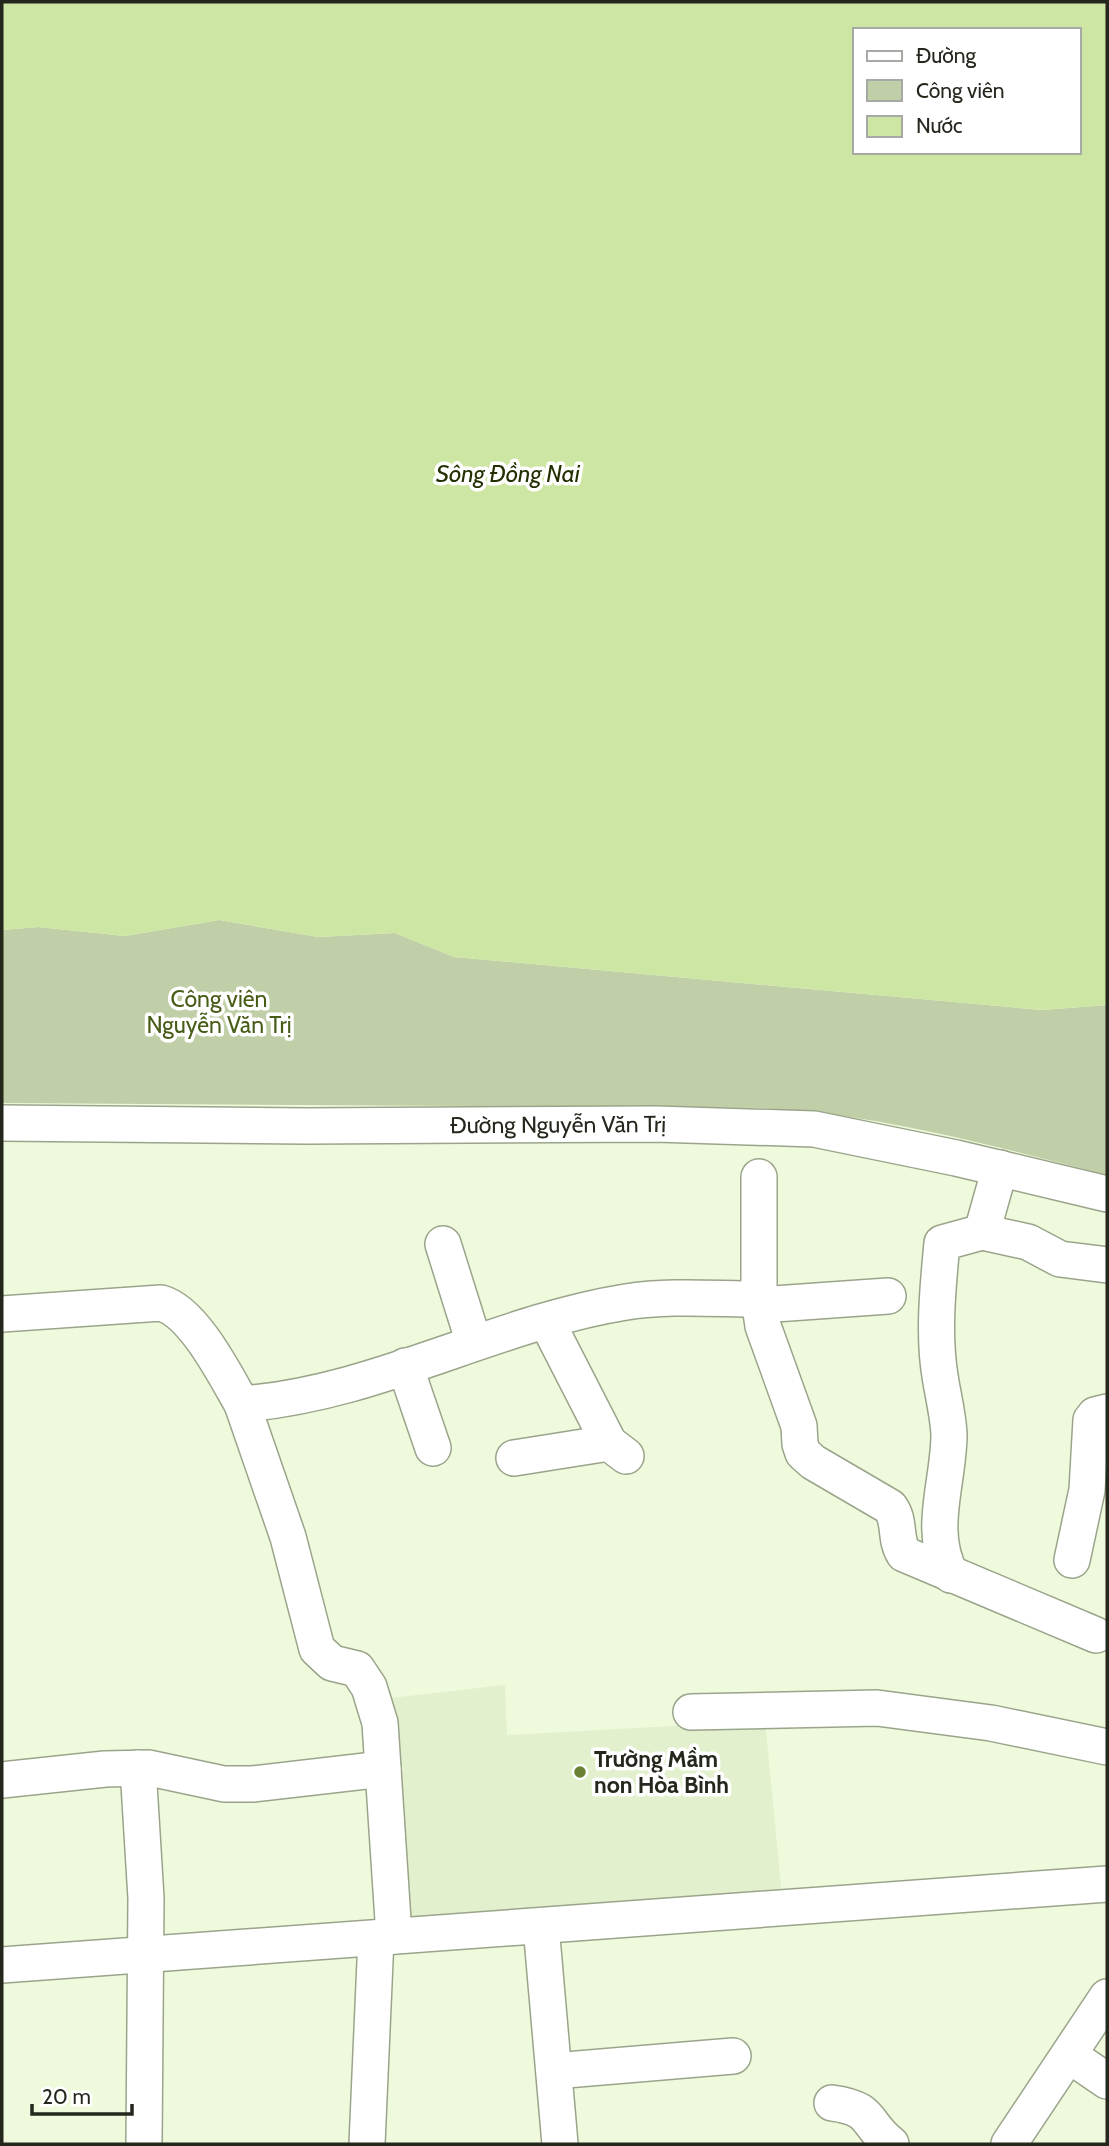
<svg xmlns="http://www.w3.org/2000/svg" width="1109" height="2146" font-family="Cabin,sans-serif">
	<rect width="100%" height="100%" fill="#effadd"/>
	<!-- built -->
	<path fill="#e2f0cd" d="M505,1685L507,1735L765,1721L782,1896L401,1924L381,1699Z"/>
	<!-- green -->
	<path fill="#c0cfa7" d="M219,920L318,937L395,933L454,957L1042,1010L1107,1005V1175C993,1146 879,1114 761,1108L2,1103V930L38,927L125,936Z"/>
	<!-- water -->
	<path fill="#cee6a4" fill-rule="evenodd" d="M2,2H1107V1005L1042,1010L454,957L395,933L318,937L219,920L125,936L38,927L2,930ZM855,30H1079V152H855Z"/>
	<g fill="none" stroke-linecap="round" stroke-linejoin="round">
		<defs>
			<g id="minor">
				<path id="s1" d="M2,1123L307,1126L656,1124L814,1129L956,1158L1107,1194"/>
				<path d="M1000,1168L982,1232L1028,1242L1060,1259L1107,1265"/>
				<path d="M443,1244L474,1343"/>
				<path d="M759,1299L763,1326L799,1426L800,1444L803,1453L813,1462L890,1507C901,1521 894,1539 904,1554L1096,1635"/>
				<path d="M760,1305L888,1296"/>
				<path d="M2,1314L161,1303C194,1312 225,1375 242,1404C375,1394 495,1323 626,1302C670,1295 715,1299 759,1299V1177"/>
				<path d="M547,1322L609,1443L626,1456"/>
				<path d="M405,1366L433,1448"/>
				<path d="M242,1404L288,1537L317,1649L332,1663L357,1669L369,1687L380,1723L394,1936"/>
				<path d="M514,1458L609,1443"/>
				<path d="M1072,1560L1087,1490L1091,1420L1095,1415L1107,1412"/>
				<path d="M951,1575C927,1529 949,1483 949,1434C948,1414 943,1396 940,1376C933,1333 938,1286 942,1243L982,1232"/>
				<path d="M691,1712L877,1708L991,1723L1107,1747"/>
				<path d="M138,1768L146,1898L144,2144"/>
				<path d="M2,1780L105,1769L149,1768L224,1784H252L383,1769"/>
				<path d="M541,1926L560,2144"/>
				<path d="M2,1965L1107,1884"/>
				<path d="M1069,2055L1107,2081"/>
				<path d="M554,2071L733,2056"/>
				<path d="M832,2103C875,2109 863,2122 891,2144"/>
				<path d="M367,2144L376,1938"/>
				<path d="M1009,2144L1107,1997"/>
			</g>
		</defs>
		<!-- minor casing -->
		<use href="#minor" stroke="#9aa48a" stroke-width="38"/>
		<!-- minor -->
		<use href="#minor" stroke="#fff" stroke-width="35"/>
	</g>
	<!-- markers -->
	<circle fill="#688133" stroke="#fff" stroke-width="2.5" cx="580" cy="1772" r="7"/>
	<g text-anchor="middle" stroke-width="7" stroke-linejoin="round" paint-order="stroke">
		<!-- park labels -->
		<g font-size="23" fill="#475c16" stroke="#fff">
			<text x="219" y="1007">Công viên<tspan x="219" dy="26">Nguyễn Văn Trị</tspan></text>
		</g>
		<!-- street labels -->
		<g font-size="23" fill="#23271c" stroke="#fff">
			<text dy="8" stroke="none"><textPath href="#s1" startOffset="556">Đường Nguyễn Văn Trị</textPath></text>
		</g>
		<!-- poi labels -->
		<g font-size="23" font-weight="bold" fill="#23271c" stroke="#fff" text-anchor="start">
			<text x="594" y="1767">Trường Mầm<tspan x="594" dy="26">non Hòa Bình</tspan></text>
		</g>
		<!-- water labels -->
		<g font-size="24" font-style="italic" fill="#223000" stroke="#fff">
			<text x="508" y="482">Sông Đồng Nai</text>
		</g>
	</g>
	<!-- border -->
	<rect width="1109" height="2146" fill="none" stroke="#23271c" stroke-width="7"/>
	<!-- legend -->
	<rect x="853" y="28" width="228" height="126" fill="#ffffff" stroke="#a7a9a4" stroke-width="2"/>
	<rect x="867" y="51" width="35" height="10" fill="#ffffff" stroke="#a7a9a4" stroke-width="2"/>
	<text x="916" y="63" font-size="21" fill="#23271c">Đường</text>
	<rect x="867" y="80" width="35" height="21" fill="#c0cfa7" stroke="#a7a9a4" stroke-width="2"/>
	<text x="916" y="98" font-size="21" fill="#23271c">Công viên</text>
	<rect x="867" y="116" width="35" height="21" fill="#cee6a4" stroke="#a7a9a4" stroke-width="2"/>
	<text x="916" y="133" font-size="21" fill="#23271c">Nước</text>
	<!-- scale -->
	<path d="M32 2104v10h100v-10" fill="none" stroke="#23271c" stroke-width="3.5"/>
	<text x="42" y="2104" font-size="21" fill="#23271c" stroke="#ffffff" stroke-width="5" paint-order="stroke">20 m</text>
</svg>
